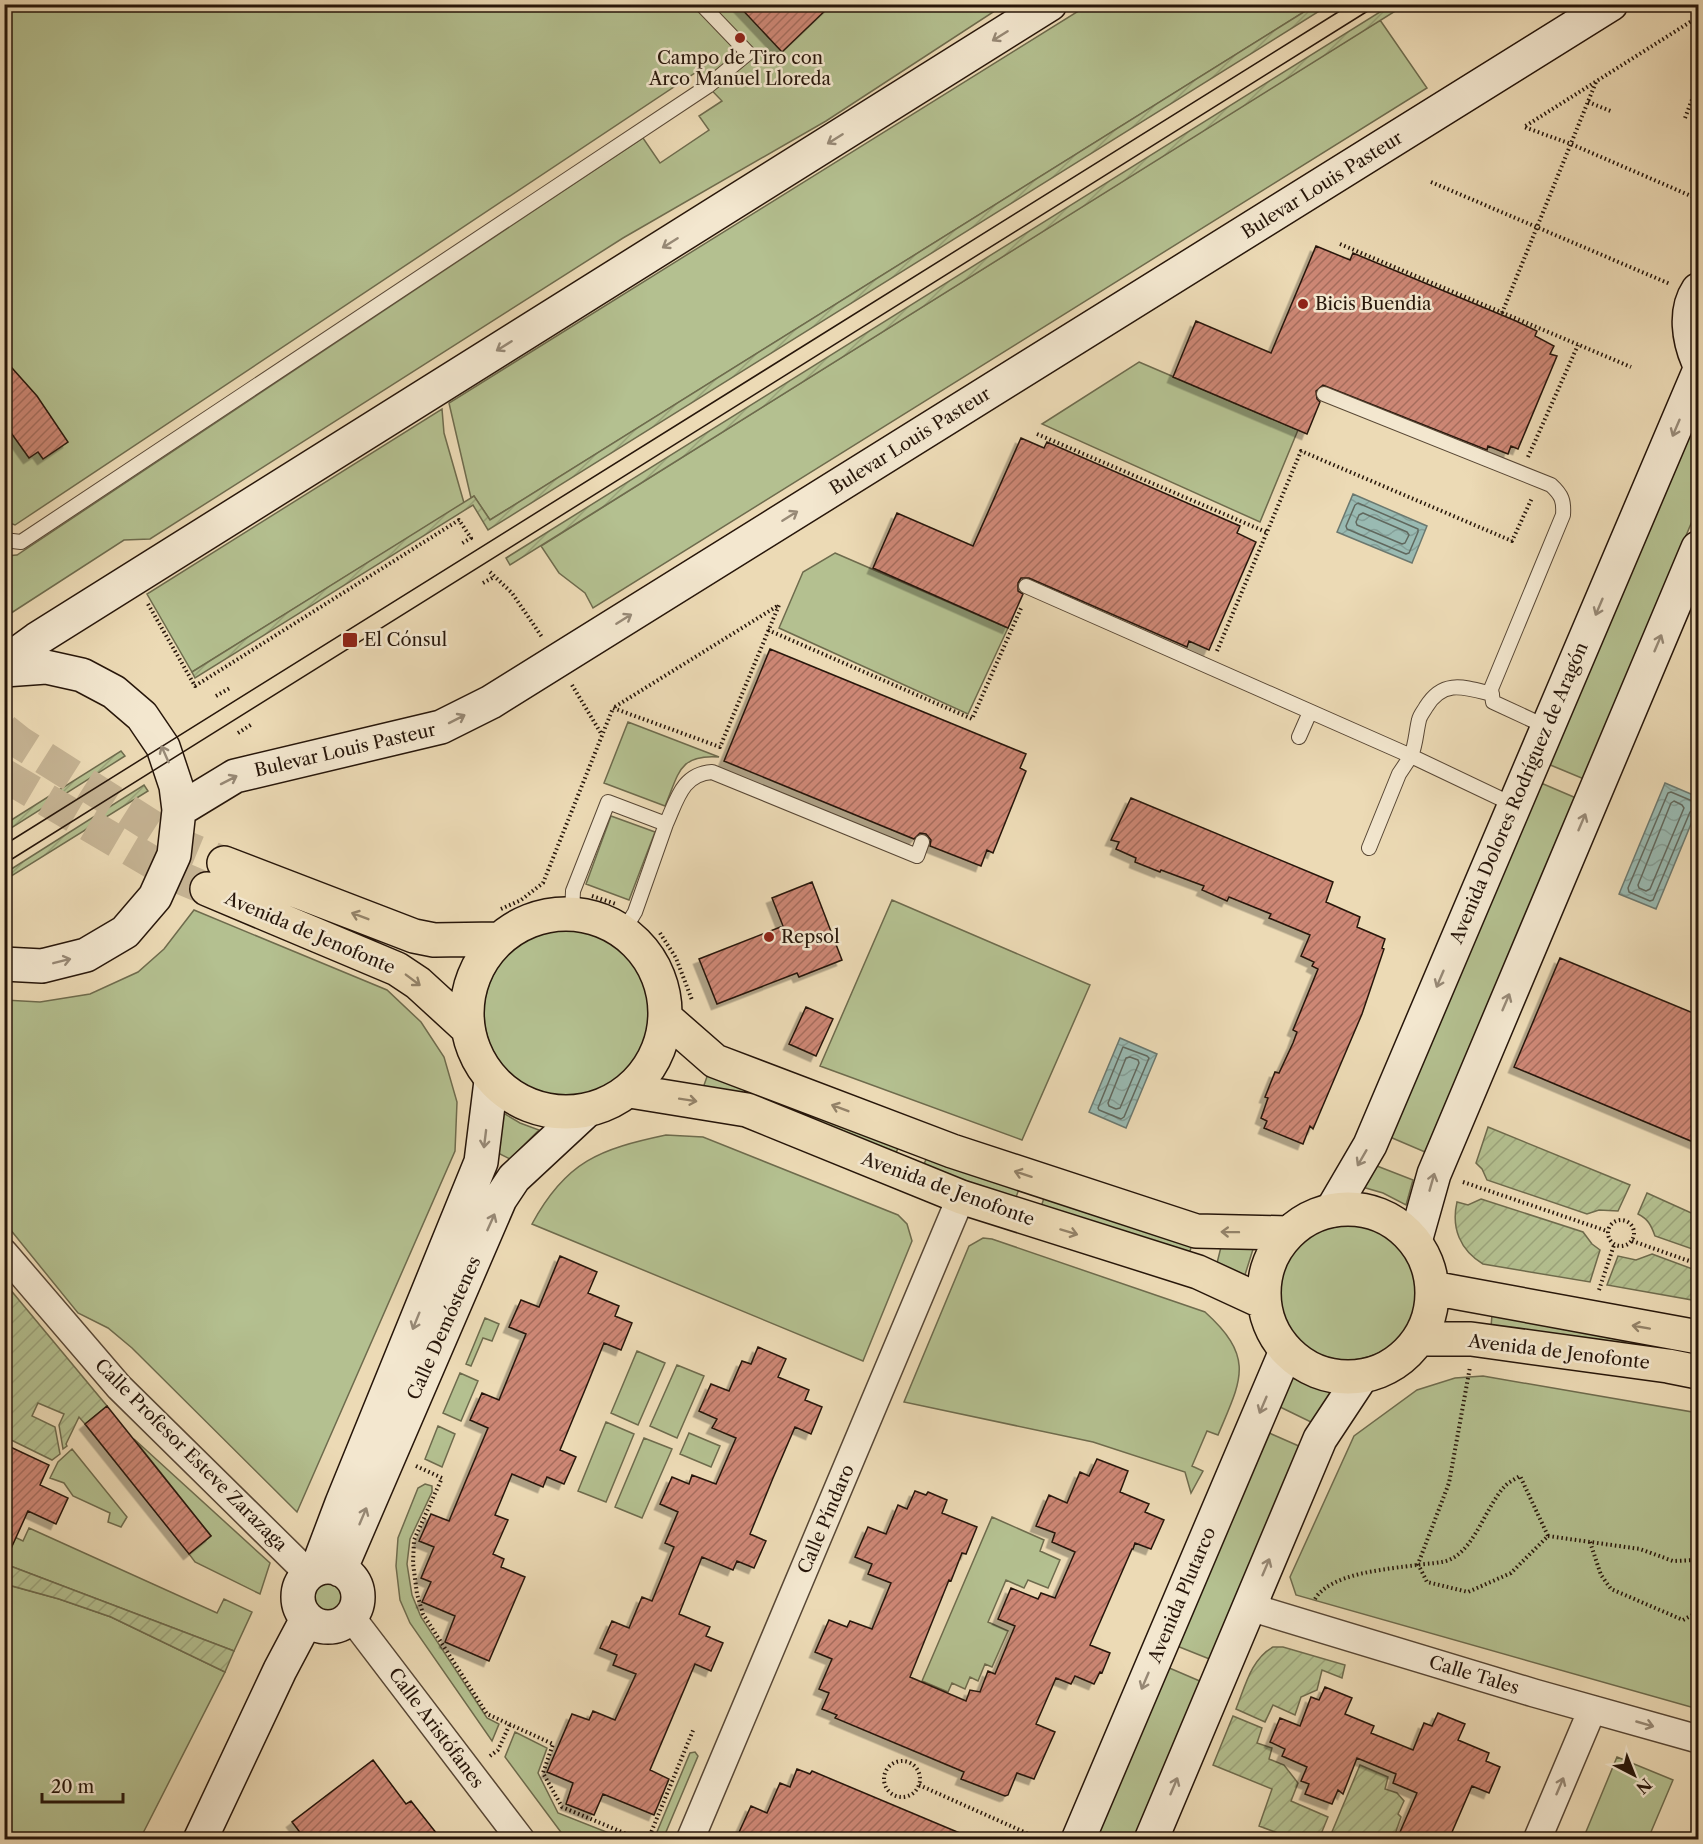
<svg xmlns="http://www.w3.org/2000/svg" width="1703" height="1844" font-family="'Libre Caslon Text',serif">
	<defs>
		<pattern id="garden-furrows" width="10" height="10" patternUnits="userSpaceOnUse" patternTransform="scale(1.5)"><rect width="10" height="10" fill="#b4c090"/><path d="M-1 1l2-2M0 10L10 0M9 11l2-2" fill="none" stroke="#9ba47b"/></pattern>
		<pattern id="water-waves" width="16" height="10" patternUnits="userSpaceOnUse" patternTransform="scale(1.5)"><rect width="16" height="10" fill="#99bab2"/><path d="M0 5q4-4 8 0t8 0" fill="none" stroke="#849f98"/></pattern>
		<pattern id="building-hatch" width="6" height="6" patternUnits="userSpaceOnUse" patternTransform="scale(1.5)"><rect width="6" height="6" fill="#cd8774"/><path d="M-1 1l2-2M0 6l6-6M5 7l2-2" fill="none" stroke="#a66d5d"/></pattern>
		<filter id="shadow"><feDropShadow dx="-5.5" dy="5.5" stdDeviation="0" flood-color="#0004"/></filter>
	</defs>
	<rect width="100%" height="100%" fill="#ecdab5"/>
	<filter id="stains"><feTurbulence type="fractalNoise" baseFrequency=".00333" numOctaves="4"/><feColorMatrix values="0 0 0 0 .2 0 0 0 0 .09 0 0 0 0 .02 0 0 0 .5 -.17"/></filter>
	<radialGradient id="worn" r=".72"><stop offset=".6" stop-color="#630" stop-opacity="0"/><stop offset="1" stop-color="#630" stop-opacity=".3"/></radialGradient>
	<!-- green -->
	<path fill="#b4c090" stroke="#6e6b4d" stroke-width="1.5" d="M4,5H1004L826,121L623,238L150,539L124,540L5,617V556L17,555L643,138L660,163L709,130L699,116L722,101L695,73L15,525L4,521Z
		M1088,5H1315L490,520L474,496L471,498L449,403Z
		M1380,20L1427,88L593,608L585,593L559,573L541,546Z
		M1139,362L1298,430L1260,522L1042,424Z
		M442,409L444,433L464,503L192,672L147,594Z
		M1693,421L1698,423V507L1584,779L1548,764Z
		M835,553L1008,628L968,714L779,628L803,572Z
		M628,722L719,757C678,754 679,774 665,806L604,783Z
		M1541,783L1576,798L1425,1152L1390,1137Z
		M611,816L655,832L629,900L586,884Z
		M892,900L1090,985L1022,1140L820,1066Z
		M194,910L387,990L421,1022L444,1057L457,1102L455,1151L297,1512L132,1348L108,1328L78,1313L5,1223V1000L40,1002L90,994L138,972L164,949Z
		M484 1013a83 83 0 1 1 166 0a83 83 0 1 1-166 0Z
		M709,1071L898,1148L894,1158L703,1088Z
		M500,1111L520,1123L539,1130L510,1159L498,1153Z
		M666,1135L703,1137L898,1215L907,1224L912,1241L863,1361L532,1224C566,1161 600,1149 666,1135Z
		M927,1157L1019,1189L1015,1200L922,1169Z
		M1377,1166L1413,1180L1406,1205L1383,1193L1359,1186Z
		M1044,1198L1192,1244L1189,1255L1040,1210Z
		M1276 1289a71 71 0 1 1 142 0a71 71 0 1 1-142 0Z
		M983,1238L992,1239L1205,1312C1256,1358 1241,1380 1218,1435L1207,1431L1192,1466L1203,1471L1191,1493L1185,1472L1093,1442L904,1402L969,1246Z
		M1254,1246L1244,1278L1217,1263L1221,1247Z
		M1492,1315L1698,1350V1361L1491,1327Z
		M485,1318L499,1324L492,1341L483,1338L471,1366L466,1364Z
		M637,1351L665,1363L638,1425L611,1413Z
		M677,1365L704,1376L677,1438L650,1426Z
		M460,1373L478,1381L461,1421L443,1413Z
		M1287,1375L1310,1386L1335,1393L1313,1423L1276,1405Z
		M1483,1376L1698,1413V1709L1296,1595L1290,1577L1354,1436L1417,1390L1455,1378Z
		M606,1422L634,1434L606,1502L578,1491Z
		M438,1426L455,1434L442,1467L425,1459Z
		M1267,1432L1301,1447L1212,1660L1177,1646Z
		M689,1433L720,1446L711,1467L680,1454Z
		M644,1438L672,1449L642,1518L615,1507Z
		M134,1439L270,1563L260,1594L195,1562L189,1554L211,1536Z
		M72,1449L127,1517L121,1527L108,1522L110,1513L73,1496L64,1483L50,1478L58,1462Z
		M425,1484L432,1486V1492L410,1539L407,1564L412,1595L421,1617L487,1718L499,1724L492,1741L410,1623L400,1600L396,1566L398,1538L418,1488Z
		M992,1517L1044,1540L1040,1551L1060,1560L1048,1588L1028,1580L1024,1588L1006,1580L988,1622L1008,1631L992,1667L985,1664L978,1681L970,1677L965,1689L952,1683L948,1692L922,1681Z
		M29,1528L217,1613L224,1599L252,1612L234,1651L5,1564L4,1532L23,1541Z
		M313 1597a15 15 0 1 1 30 0a15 15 0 1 1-30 0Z
		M4,1584L59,1599L111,1617L225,1672L140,1839H5Z
		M1167,1667L1202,1682L1137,1839L1095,1840Z
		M515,1732L547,1748L538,1773L558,1813L624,1839H566L505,1757Z
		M695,1752L698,1756L663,1839H654L690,1753Z
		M1617,1757L1673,1780L1648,1839H1583Z"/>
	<!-- garden -->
	<path fill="url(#garden-furrows)" stroke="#6e6b4d" stroke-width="1.5" d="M1315,5H1329L488,530L473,505L195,678L192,672L474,496L490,520Z
		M1391,5H1405L510,565L506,558Z
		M121,751L125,756L5,832V824Z
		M144,785L148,791L5,880V873Z
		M1488,1127L1630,1185L1618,1211L1599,1210L1587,1214L1487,1180L1482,1169L1476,1163Z
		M1647,1193L1698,1216V1251L1655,1236C1651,1225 1648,1219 1638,1214Z
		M1481,1199L1583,1232L1592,1244L1600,1250L1590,1282L1483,1264C1460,1250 1451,1228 1457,1202L1468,1205Z
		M1652,1254L1698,1271V1301L1607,1285L1618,1256L1636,1260Z
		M4,1282L107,1406L85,1424L79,1417L66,1444L67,1446L63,1449L59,1425L64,1414L38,1403L32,1416L55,1427L60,1454L52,1460L5,1437Z
		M5,1564L234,1651L225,1672L111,1617L59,1599L5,1584Z
		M1273,1647H1283L1345,1665L1342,1678L1322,1670L1317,1690L1301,1697L1295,1715L1273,1705L1265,1722L1236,1709C1245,1687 1251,1659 1273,1647Z
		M1233,1716L1262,1728L1257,1743L1272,1748L1269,1759L1284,1765L1298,1783L1291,1801L1328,1817L1319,1839H1294L1259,1826L1272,1789L1213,1765Z
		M1360,1765L1388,1777L1385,1789L1397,1793L1404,1801L1398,1814L1401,1817L1395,1834L1385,1839H1329Z"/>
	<!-- water -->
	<path fill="url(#water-waves)" stroke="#6b786f" stroke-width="1.5" d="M1353,494L1427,526L1412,563L1337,532Z
		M1665,783L1698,797V807L1656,909L1619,894Z
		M1120,1038L1157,1054L1126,1128L1089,1112Z"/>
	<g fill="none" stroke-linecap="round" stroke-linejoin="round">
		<!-- shore -->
		<path stroke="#60685e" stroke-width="1.5" d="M1358,503L1418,529V532L1409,553L1406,554L1347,529L1346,526L1355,505Z
			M1363,513L1407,532L1409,535L1405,543L1402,544L1357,525L1356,522L1359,515Z
			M1674,801L1682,805L1684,808L1650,889L1646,891L1639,888L1638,885L1671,803Z
			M1698,802L1697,803L1671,792L1668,793L1628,888L1629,892L1650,901L1653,900L1690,812L1697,806L1698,807
			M1123,1047L1147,1056L1149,1058L1124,1117L1121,1119L1099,1110L1098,1108Z
			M1130,1057L1138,1060L1139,1063L1120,1108L1116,1109L1109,1106L1108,1103L1126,1058Z"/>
	</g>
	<!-- building -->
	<path fill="url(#building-hatch)" stroke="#27160a" stroke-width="1.5" filter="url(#shadow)" d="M737,4H832L782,52Z
		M1316,246L1350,260L1353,253L1516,321L1537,331L1535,336L1554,346L1550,354L1557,356L1518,449L1511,446L1508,454L1488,446L1487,450L1323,385L1316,391L1317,399L1320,402L1307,434L1173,377L1196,321L1271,353Z
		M4,359L37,396L68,442L43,459L38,452L29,458L4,423Z
		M1021,438L1044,448L1047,442L1240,526L1237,533L1256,542L1209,650L1189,641L1187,647L1029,578H1021L1018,583V591L1023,594L1008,628L873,568L897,513L973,546Z
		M770,649L1026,754L1020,768L1026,771L993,853L987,850L981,866L930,846L931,840L926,834L920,833L914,839L724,761Z
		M1131,798L1333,882L1326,902L1360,917L1357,927L1385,939L1382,948L1384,949L1362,1014L1313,1129L1310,1126L1303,1144L1264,1128L1267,1121L1261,1118L1268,1098L1265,1097L1275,1072L1279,1073L1293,1043L1297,1032L1293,1030L1318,969L1312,966L1314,962L1301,956L1310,935L1269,918L1271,914L1229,897L1227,901L1202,890L1204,886L1161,870L1160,872L1135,862L1136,858L1116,849L1119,842L1111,840Z
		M812,882L842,960L799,977L797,973L717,1004L699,959L783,926L772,898Z
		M1560,958L1698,1015V1144L1514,1067Z
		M806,1007L833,1019L816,1056L789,1044Z
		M560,1256L597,1272L588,1293L619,1306L615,1316L632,1323L621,1350L604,1343L587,1385L560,1450L576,1457L564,1484L547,1477L543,1487L512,1474L495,1515L508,1520L493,1554L504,1559L501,1567L525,1577L489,1661L445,1642L455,1616L422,1602L431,1582L421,1578L434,1547L419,1541L431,1514L449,1521L488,1428L470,1420L482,1393L499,1400L526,1334L509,1327L521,1300L539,1307Z
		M758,1347L786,1359L778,1377L809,1390L805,1400L822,1407L811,1434L795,1427L773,1478L750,1534L766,1541L754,1568L737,1561L733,1570L702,1557L679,1614L710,1627L706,1636L723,1643L711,1671L695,1664L650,1770L669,1779L654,1815L603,1794L594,1815L566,1804L573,1783L547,1772L572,1714L589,1720L593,1711L615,1720L636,1674L613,1665L617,1655L600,1648L612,1621L629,1628L642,1597L652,1601L664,1572L674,1547L665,1543L678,1512L660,1504L672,1477L689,1484L692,1475L716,1484L736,1438L712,1428L717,1419L699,1411L711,1384L729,1391L742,1361L751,1364Z
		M107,1406L211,1536L189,1554L85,1424Z
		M4,1444L49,1465L40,1485L68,1498L56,1524L28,1511L4,1564Z
		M1097,1459L1128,1471L1120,1492L1149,1504L1145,1512L1164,1520L1151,1549L1135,1543L1133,1549H1132L1090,1645L1110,1653L1102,1673L1100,1672L1094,1684L1075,1676L1071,1684L1056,1678L1036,1724L1055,1732L1034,1779L1017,1773L1008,1795L1005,1796L961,1779L964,1772L835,1718L837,1715L822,1709L829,1693L819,1689L832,1659L815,1652L829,1620L847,1627L850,1621L872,1629L891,1583L868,1574L872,1564L855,1557L868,1527L886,1534L898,1505L907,1509L915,1491L926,1495L928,1492L947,1500L942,1513L977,1527L966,1554L962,1553L951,1581L949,1580L910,1677L966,1701L970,1690L980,1692L988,1671L995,1674L1015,1626L998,1619L1011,1588L1038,1599L1041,1593L1055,1598L1075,1552L1052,1542L1055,1533L1036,1526L1049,1495L1067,1503L1080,1472L1089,1476Z
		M1325,1687L1352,1698L1345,1714L1374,1726L1371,1733L1391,1741L1413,1750L1424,1723L1432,1726L1438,1713L1465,1724L1458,1740L1489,1753L1486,1761L1500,1767L1489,1793L1472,1786L1449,1839H1397L1417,1793L1393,1783L1396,1774L1357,1758L1343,1794L1338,1790L1332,1804L1305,1794L1309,1784L1301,1781L1307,1767L1282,1756L1285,1749L1270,1742L1280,1718L1300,1726L1311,1697L1319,1700Z
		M373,1760L406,1804L411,1801L441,1839H305L292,1822Z
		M797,1769L810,1774L812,1771L974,1839H736L751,1806L767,1813L780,1783L790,1787Z"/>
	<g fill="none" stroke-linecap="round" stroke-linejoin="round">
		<!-- primary-tunnel -->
		<path stroke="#c5b393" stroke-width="33" stroke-dasharray="33 16" stroke-linecap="butt" d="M4,730L19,742L183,846L224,863
			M4,775L174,875L207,889"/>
		<defs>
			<path id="lane" d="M1324,394L1551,485C1562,495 1564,501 1563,515L1491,689L1493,702L1547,727
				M4,540L21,542L708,86L748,53L701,4
				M1026,586L1411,756C1416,744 1416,732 1419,720C1420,715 1424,711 1426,707C1443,679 1464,687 1492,694
				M1299,737L1310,712
				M1369,848L1399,774L1411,756L1514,805
				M572,913L573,891L608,802L666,824C677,800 682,774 712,772L917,856L922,842
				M623,932L635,912L666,824"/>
			<path id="street" d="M4,1253L119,1387L309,1574
				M1250,1607L1534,1693L1698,1739
				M351,1617L521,1840
				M690,1840L961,1197
				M1537,1840L1592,1710"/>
			<path id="secondary" d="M1698,290C1684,311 1689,340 1698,361
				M4,663L37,639L1050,4
				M4,670L46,667L82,675L114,692L142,716L163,747L176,786L179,810L174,855L155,897L125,932L86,955L42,966L4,964
				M179,810L235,776L441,727L491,702L1611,4
				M1332,1210L1370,1145L1698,374
				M1416,1238L1434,1174L1698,548
				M298 1597a30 30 0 1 1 60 0a30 30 0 1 1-60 0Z
				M317,1569L342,1503L481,1162L491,1081
				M340,1570L500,1199L514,1178L585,1112
				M200,1840L280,1670L307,1619
				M1078,1840L1286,1351
				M1151,1840L1320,1439L1361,1377"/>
			<path id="primary" d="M224,863L414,936L434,940L498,939
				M207,889L397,969L418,983L466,1027
				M467 1013a99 99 0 1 1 198 0a99 99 0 1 1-198 0Z
				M667,1019L715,1061L952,1151L1196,1231L1289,1233
				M630,1091L747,1110L961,1197L1198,1272L1263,1302
				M1264 1293a84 84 0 1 1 168 0a84 84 0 1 1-168 0Z
				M1432,1288L1698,1337
				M1419,1339H1471L1668,1366L1698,1372"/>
		</defs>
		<!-- lane casing -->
		<use href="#lane" stroke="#584735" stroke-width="16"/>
		<!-- street casing -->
		<use href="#street" stroke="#584735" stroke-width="30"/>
		<!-- secondary casing -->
		<use href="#secondary" stroke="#27160a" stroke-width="36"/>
		<!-- primary casing -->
		<use href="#primary" stroke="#27160a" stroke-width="36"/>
		<!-- path -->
		<path stroke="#27160a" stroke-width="4" stroke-dasharray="1.5 3" stroke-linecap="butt" d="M1698,17L1524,127L1571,144L1698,199
			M1588,102L1613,112
			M1685,118L1698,84
			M1431,182L1670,284
			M1340,244L1631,367
			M1502,313L1596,82
			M1037,434L1266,532
			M1528,457L1578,345
			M490,572L512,593L542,637
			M483,583L494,577
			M148,604L195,686L459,520L471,538L461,544
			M768,630L972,719L1022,606
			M1217,651L1301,451L1512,541L1532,498
			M572,685L602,735
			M216,696L230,688
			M238,733L252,724
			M592,896L616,904
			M501,909L521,900L543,883L613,708L720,747L779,605L613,708
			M660,933L676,958L692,1000
			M1463,1182L1607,1231
			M1608 1233a13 13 0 1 1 26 0a13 13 0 1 1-26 0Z
			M1632,1241L1698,1264
			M1599,1290L1614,1245
			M416,1466L442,1478L414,1540L413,1563L417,1594L423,1614L487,1714L553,1744L543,1773L562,1807L641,1840
			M1548,1536L1640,1549L1673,1561L1698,1560
			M1590,1542L1601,1575L1611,1589L1683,1620L1698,1612
			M1315,1599C1330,1573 1388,1569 1417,1565C1428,1563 1443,1564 1453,1558C1476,1545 1487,1505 1505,1486C1509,1482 1515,1479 1520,1476L1548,1536L1511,1573L1468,1592L1427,1582L1418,1564L1449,1483L1470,1367
			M490,1756L498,1750L510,1724
			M884 1779a18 18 0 1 1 36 0a18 18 0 1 1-36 0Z
			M919,1785L1042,1840
			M648,1840L694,1728"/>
		<!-- lane -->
		<use href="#lane" stroke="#f3e7cf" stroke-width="14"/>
		<!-- street -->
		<use href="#street" stroke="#f3e7cf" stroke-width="27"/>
		<!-- secondary -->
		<use href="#secondary" stroke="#f3e7cf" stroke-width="33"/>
		<!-- primary -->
		<use href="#primary" stroke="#ecdab5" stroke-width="33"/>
		<!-- tram -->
		<path stroke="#27160a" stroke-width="1.5" d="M4,845L1351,4
			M4,864L1379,4"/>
	</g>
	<!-- one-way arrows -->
	<defs><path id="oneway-shaft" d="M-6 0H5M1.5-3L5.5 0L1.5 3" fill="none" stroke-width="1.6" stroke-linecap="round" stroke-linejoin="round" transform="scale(1.5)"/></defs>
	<g stroke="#978976">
		<use href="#oneway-shaft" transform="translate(1000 36) rotate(148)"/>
		<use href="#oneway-shaft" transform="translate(835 139) rotate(148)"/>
		<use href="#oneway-shaft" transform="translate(670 243) rotate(148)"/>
		<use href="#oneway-shaft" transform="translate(504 346) rotate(148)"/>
		<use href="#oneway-shaft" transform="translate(1676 428) rotate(113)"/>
		<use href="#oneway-shaft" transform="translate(790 516) rotate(-32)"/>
		<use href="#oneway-shaft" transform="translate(1599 607) rotate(113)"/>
		<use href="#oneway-shaft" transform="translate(624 619) rotate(-32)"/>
		<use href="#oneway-shaft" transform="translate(1658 643) rotate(-67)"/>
		<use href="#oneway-shaft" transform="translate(457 719) rotate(-27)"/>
		<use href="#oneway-shaft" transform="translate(165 754) rotate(-114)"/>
		<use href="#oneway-shaft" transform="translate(229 780) rotate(-27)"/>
		<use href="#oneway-shaft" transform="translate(1582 822) rotate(-67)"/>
		<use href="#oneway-shaft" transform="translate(62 961) rotate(-14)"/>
		<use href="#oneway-shaft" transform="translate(1440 979) rotate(113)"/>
		<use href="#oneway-shaft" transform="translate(1506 1002) rotate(-67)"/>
		<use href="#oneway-shaft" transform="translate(485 1139) rotate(97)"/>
		<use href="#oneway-shaft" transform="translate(1362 1158) rotate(120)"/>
		<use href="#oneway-shaft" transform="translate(1432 1182) rotate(-74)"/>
		<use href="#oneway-shaft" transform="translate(491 1222) rotate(-66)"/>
		<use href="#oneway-shaft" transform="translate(416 1321) rotate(112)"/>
		<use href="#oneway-shaft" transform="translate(1263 1405) rotate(113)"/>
		<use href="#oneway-shaft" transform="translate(363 1516) rotate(-67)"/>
		<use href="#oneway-shaft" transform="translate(1266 1567) rotate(-67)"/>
		<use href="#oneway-shaft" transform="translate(1145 1681) rotate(113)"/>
		<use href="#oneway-shaft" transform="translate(1645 1724) rotate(16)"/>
		<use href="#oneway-shaft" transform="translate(1174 1786) rotate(-67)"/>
		<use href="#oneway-shaft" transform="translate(1560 1786) rotate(-67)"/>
	</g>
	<g stroke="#938268">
		<use href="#oneway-shaft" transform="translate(360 916) rotate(-159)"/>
		<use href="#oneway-shaft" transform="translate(413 980) rotate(37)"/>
		<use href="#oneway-shaft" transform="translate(688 1100) rotate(9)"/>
		<use href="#oneway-shaft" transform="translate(840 1108) rotate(-159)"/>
		<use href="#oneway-shaft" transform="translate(1023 1174) rotate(-162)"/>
		<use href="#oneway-shaft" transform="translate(1069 1232) rotate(17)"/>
		<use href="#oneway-shaft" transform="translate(1230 1232) rotate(-179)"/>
		<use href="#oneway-shaft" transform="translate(1641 1327) rotate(-170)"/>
	</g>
	<!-- markers -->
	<g fill="#8f2418" stroke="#f3e7cf" stroke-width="2">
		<circle cx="740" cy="38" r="6"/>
		<circle cx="1303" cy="304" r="6"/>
		<rect x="342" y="632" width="16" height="16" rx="3"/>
		<circle cx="769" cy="937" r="6"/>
	</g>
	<g text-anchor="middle" stroke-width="5" stroke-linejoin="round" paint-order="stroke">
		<!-- poi labels -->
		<g font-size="18" fill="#27160a" stroke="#f3e7cf" text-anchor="start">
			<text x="740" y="64" text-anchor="middle">Campo de Tiro con<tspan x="740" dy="21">Arco Manuel Lloreda</tspan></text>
			<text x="1315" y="310">Bicis Buendia</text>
			<text x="364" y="646">El Cónsul</text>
			<text x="781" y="943">Repsol</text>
		</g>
		<!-- street labels -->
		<g font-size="18" fill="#27160a" stroke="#f3e7cf">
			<text transform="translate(1322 185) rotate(-32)" y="6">Bulevar Louis Pasteur</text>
			<text transform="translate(910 441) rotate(-32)" y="6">Bulevar Louis Pasteur</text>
			<text transform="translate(345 750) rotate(-13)" y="6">Bulevar Louis Pasteur</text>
			<text transform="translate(1519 793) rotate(-67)" y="6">Avenida Dolores Rodríguez de Aragón</text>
			<text transform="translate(310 933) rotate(23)" y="6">Avenida de Jenofonte</text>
			<text transform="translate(948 1189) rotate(20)" y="6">Avenida de Jenofonte</text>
			<text transform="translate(444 1328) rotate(-66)" y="6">Calle Demóstenes</text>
			<text transform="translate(1559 1352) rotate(7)" y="6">Avenida de Jenofonte</text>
			<text transform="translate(191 1455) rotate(45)" y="6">Calle Profesor Esteve Zarazaga</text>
			<text transform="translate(826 1519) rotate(-67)" y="6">Calle Píndaro</text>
			<text transform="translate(1182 1595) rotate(-67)" y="6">Avenida Plutarco</text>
			<text transform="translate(1474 1675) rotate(17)" y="6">Calle Tales</text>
			<text transform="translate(436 1728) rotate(53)" y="6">Calle Aristófanes</text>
		</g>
	</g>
	<!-- margin -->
	<rect width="1703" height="1844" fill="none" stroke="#ecdab5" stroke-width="24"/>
	<rect x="6" y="6" width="1691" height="1832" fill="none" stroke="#27160a" stroke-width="3"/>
	<rect x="12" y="12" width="1679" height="1820" fill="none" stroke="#27160a" stroke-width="1.5"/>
	<!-- north arrow -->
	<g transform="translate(1634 1775) rotate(138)" stroke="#f3e7cf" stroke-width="4.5" paint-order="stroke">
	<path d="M0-4.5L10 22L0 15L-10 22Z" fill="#27160a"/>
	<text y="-9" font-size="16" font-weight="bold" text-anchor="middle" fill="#27160a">N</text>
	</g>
	<!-- scale -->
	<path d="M42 1793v9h81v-9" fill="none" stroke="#27160a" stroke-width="3"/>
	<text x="51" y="1793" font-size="18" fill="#27160a" stroke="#f3e7cf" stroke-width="4.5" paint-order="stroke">20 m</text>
	<rect width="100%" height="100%" filter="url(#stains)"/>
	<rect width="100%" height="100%" fill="url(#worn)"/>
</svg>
